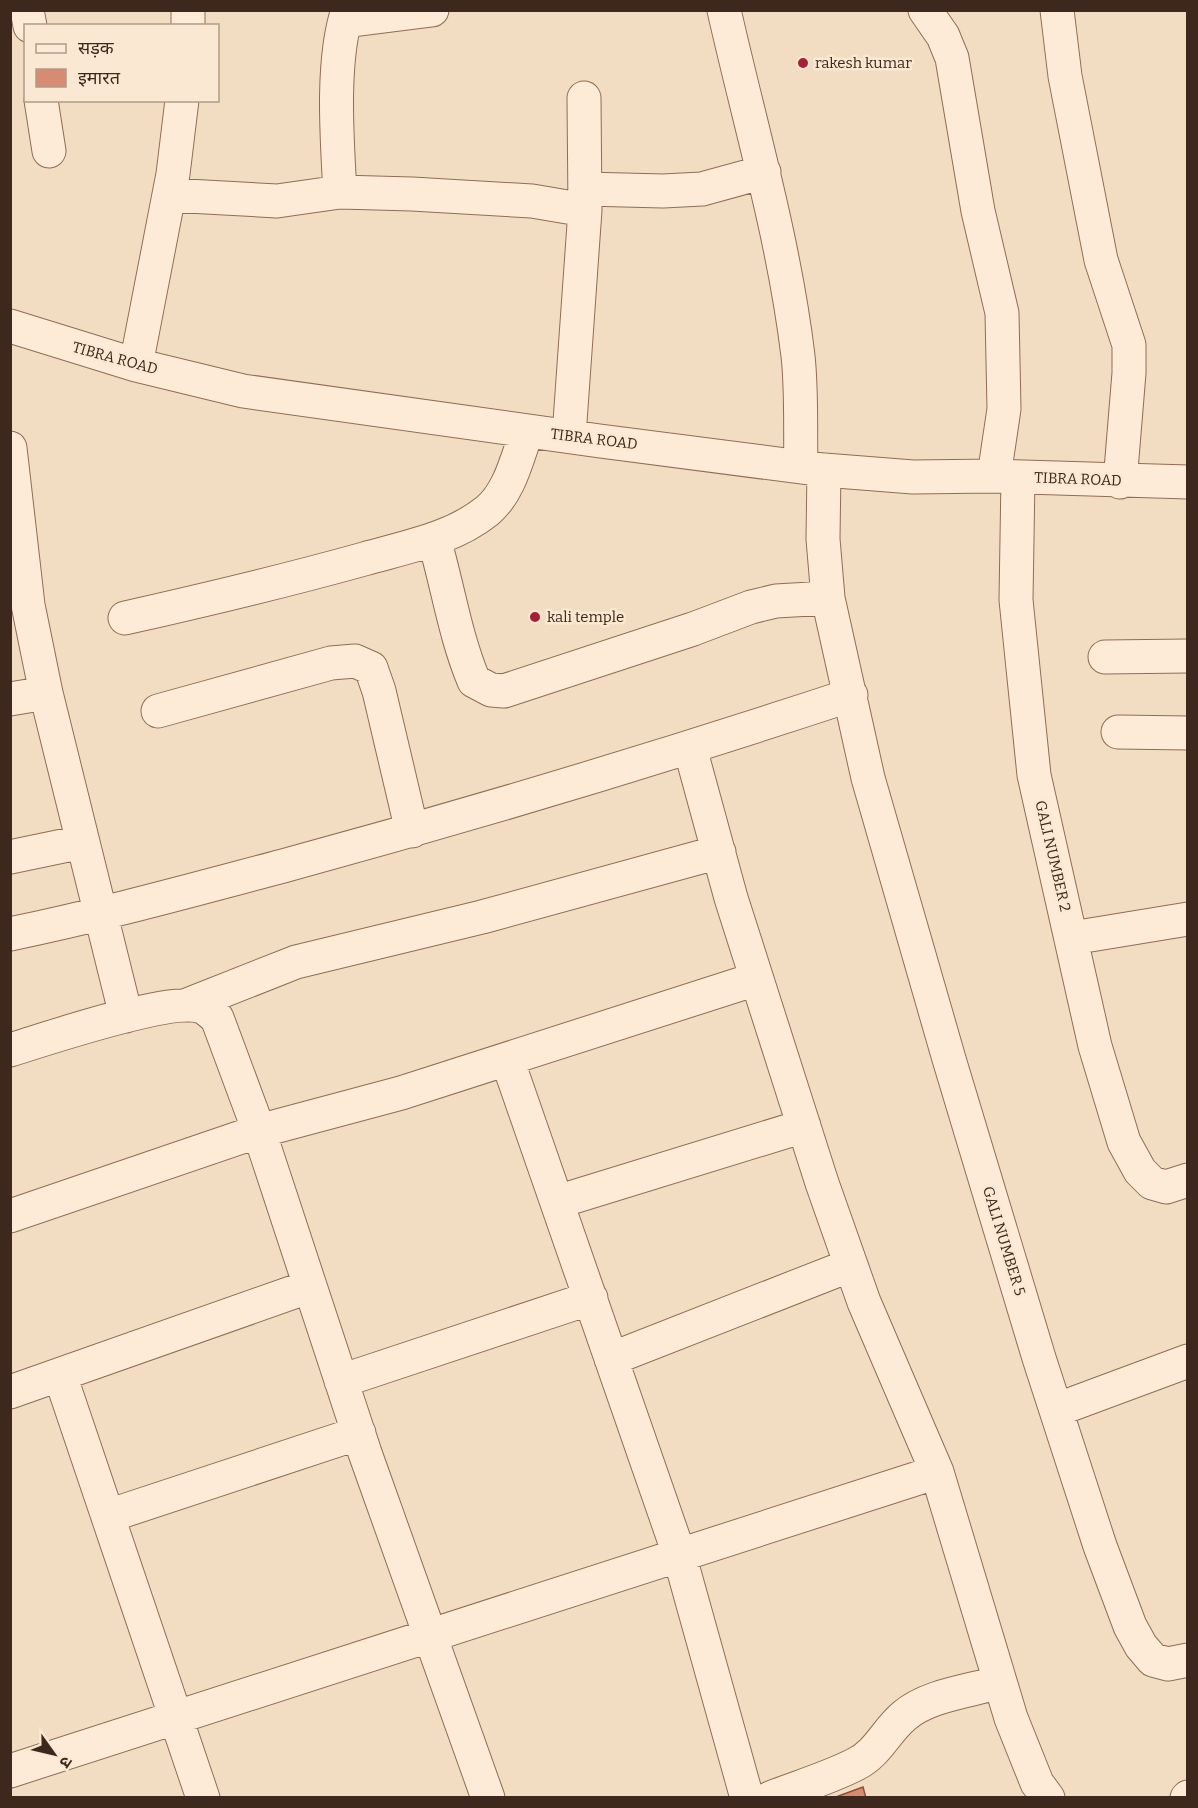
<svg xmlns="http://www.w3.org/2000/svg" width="1198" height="1808" font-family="Bitter,'Noto Sans Devanagari',serif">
	<rect width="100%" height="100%" fill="#f3ddc2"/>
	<!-- building -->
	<path fill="#d68c73" stroke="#924e39" stroke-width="1.5" d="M863,1787L866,1798H833Z"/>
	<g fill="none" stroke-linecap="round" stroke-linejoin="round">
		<defs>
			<path id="minor" d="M27,10L30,26
				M724,10C750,125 784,239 798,356C802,392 800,430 801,466
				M925,10L943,36L952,58L978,211L1002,313L1004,409L994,476
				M1057,10L1065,76L1101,260L1129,345V373L1120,482
				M345,21L432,10
				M188,26V10
				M41,100L49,151
				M585,189L663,191L702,189L764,172
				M340,192C337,140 331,59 348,10
				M169,195L277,201L340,192L412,194L532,201L585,210
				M10,326L136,365L243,391L600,441L824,470L913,477L994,476L1188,482
				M136,365L173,174L182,100
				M569,436L585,210L584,98
				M10,448L28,605L46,693L126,1016
				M824,470L823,539L828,598L868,778L949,1059L1039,1358L1100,1546L1130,1626L1141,1646L1153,1660L1168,1664L1188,1660
				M1018,477L1016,600L1034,775L1095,1046L1124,1142L1140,1171L1152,1183L1166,1187L1188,1180
				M434,539C448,587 455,636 474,681L491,690L504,691L693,629L751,607L776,601L828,598
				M125,618C205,600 285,581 364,559C406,547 452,539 487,511C510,492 517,458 527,431
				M1105,657L1188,656
				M10,699L46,693
				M158,711L331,663L355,661L371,668L379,691L412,831
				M1118,732L1188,733
				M690,748L731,898L822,1183L864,1302L937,1472L1011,1718L1037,1783L1048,1798
				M10,857L82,842
				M10,934C102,915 192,890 283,866C474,814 663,757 851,695
				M1072,938L1188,919
				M187,1005L296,962L482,917L719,852
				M10,1050C46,1039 172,996 202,1007C207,1009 213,1015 217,1018L259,1131L365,1453L488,1798
				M507,1059L679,1554L747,1798
				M557,1202L804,1126
				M10,1216L259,1131L401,1093L756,979
				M611,1359L851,1265
				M60,1375L203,1798
				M341,1381L591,1298
				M10,1392L308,1287
				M1056,1410L1188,1361
				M108,1516L359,1433
				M10,1771L937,1472
				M770,1798C798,1787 829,1778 856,1764C878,1753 886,1731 904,1716C928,1695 970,1691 1000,1682
				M1187,1798L1188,1797"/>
		</defs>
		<!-- minor casing -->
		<use href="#minor" stroke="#906c56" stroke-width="35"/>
		<!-- minor -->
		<use href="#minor" stroke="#fdebd7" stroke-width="33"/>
	</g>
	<!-- markers -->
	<g fill="#a71f36" stroke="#fae8d3" stroke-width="2">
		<circle cx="803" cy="63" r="6"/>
		<circle cx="535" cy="617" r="6"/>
	</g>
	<g text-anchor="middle" stroke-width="5" stroke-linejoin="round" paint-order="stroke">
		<!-- poi labels -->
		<g font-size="15" fill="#3e271c" stroke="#fae8d3" text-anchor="start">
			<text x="815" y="68">rakesh kumar</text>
			<text x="547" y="622">kali temple</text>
		</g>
		<!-- street labels -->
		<g font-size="15" fill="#3e271c" stroke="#fae8d3">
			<text transform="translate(115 358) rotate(15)" y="5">TIBRA ROAD</text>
			<text transform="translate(594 439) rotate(7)" y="5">TIBRA ROAD</text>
			<text transform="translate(1078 479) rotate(2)" y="5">TIBRA ROAD</text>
			<text transform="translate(1053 856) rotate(77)" y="5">GALI NUMBER 2</text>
			<text transform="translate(1004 1241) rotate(73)" y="5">GALI NUMBER 5</text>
		</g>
	</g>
	<!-- border -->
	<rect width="1198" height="1808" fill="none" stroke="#3e271c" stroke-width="24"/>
	<!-- legend -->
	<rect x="24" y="24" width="195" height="78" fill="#fae8d3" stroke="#af9b8a" stroke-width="1.5"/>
	<rect x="36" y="44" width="30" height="9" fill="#fdebd7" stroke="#af9b8a" stroke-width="1.5"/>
	<text x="78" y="54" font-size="18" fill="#3e271c">सड़क</text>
	<rect x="36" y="69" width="30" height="18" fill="#d68c73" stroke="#af9b8a" stroke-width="1.5"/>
	<text x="78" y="84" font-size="18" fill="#3e271c">इमारत</text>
	<!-- north arrow -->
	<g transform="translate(54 1754) rotate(124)" stroke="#fae8d3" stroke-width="4.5" paint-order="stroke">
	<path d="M0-4.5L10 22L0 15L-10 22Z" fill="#3e271c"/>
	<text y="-9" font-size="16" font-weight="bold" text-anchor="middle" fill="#3e271c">उ</text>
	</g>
</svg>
